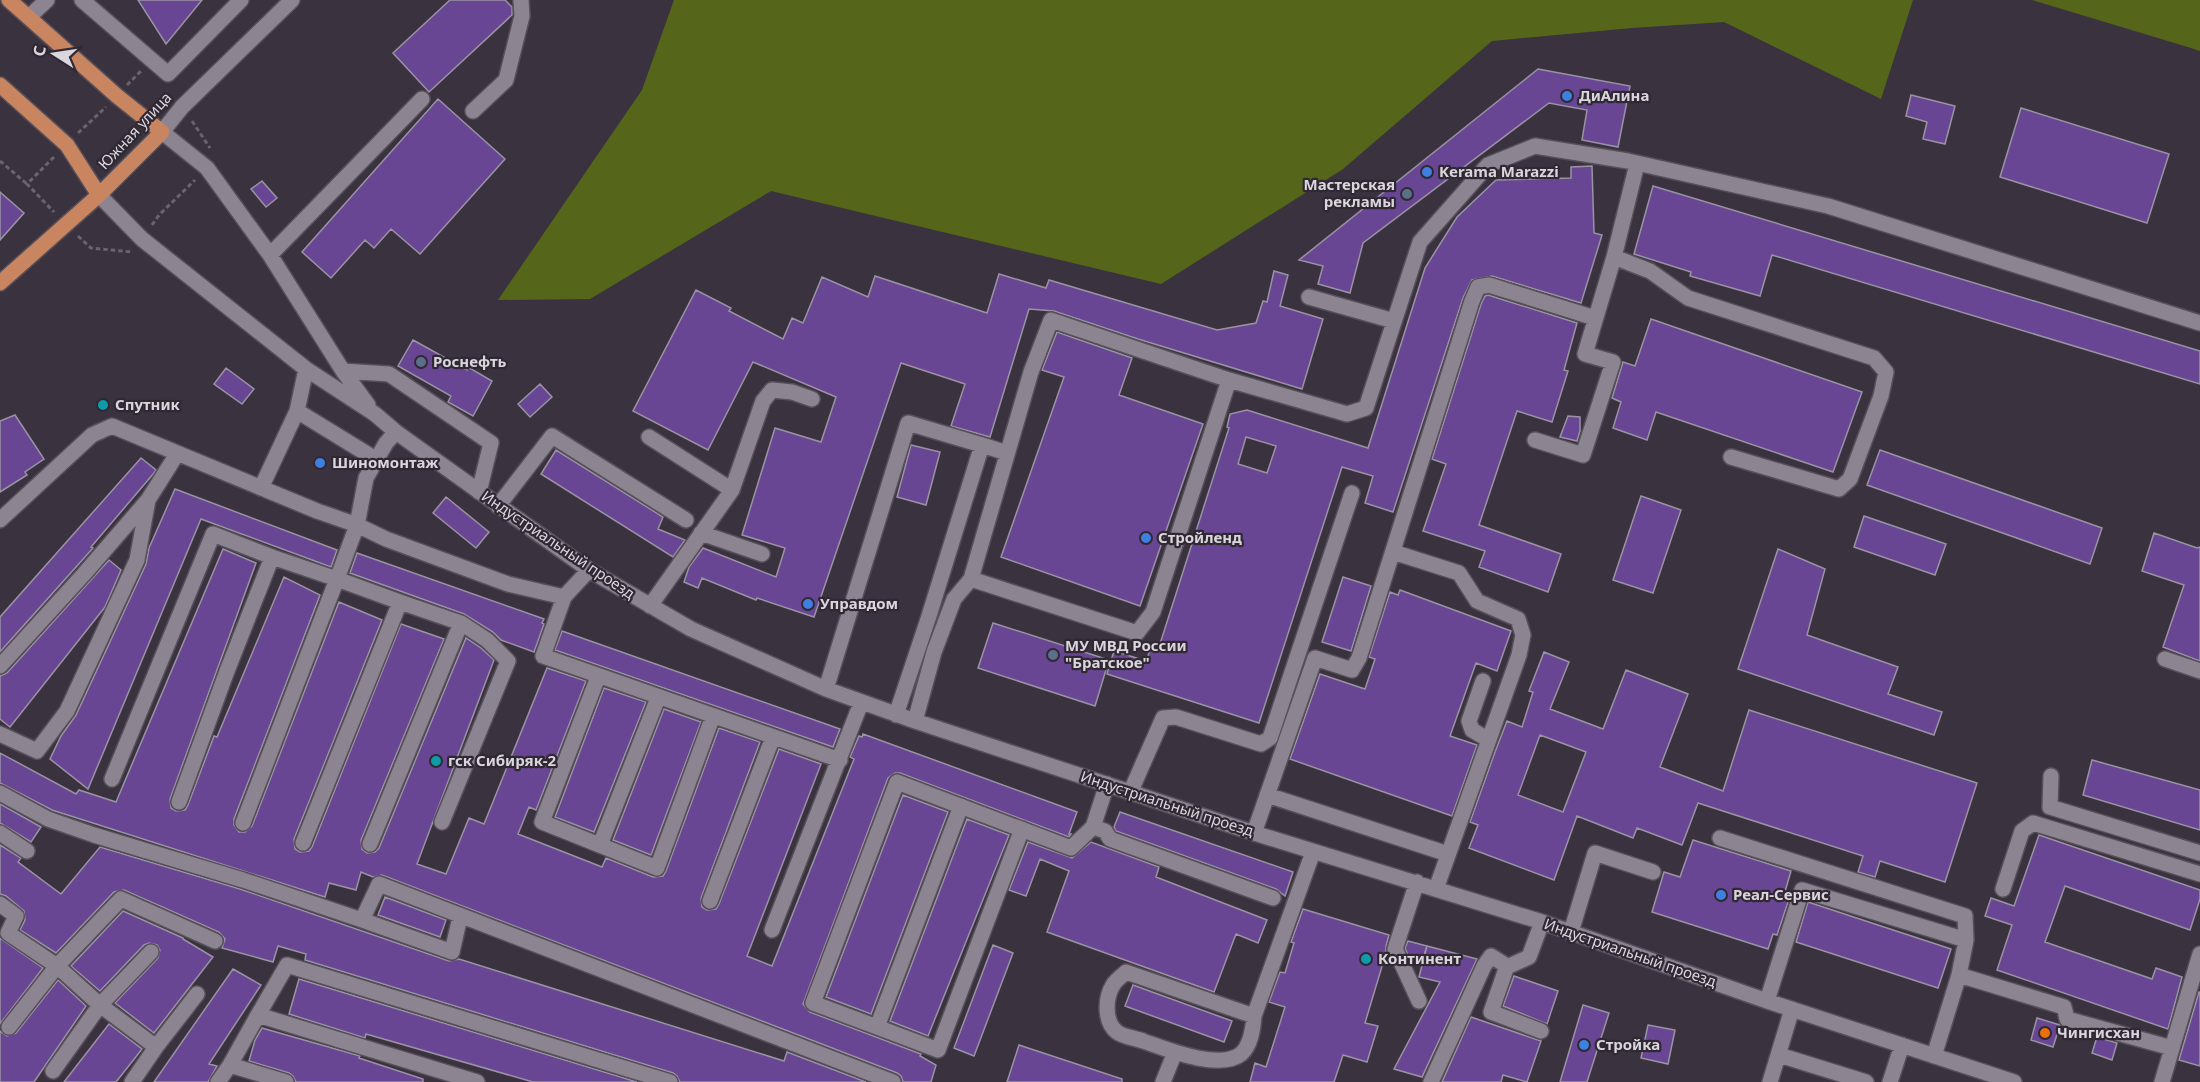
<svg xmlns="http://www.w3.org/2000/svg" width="2200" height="1082" font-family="'Noto Sans',sans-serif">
	<rect width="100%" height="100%" fill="#3a333f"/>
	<!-- forest -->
	<path fill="#55661b" d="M674,0H1913L1881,99L1724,22L1632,28L1492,41L1343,169L1161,284L771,191L590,299L498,300L642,90Z
		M2032,0H2200V51L2191,48Z"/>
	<!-- building -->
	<path fill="#694694" stroke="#9993a3" stroke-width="1.5" fill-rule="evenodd" d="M138,0H202L166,44Z
		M450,0H505L512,7V15L429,92L393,53Z
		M1538,69L1630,86L1618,147L1582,140L1587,110L1549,103L1363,243L1350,293L1318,284L1323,266L1299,260Z
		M1911,95L1955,106L1945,144L1923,139L1927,122L1906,116Z
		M438,99L505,159L420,254L391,229L374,248L365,240L331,278L302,252Z
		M2021,108L2169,154L2147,223L2000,177Z
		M1592,166L1594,233L1602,235L1581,303L1492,276L1472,280L1463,298L1393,512L1365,503L1373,476L1342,467L1259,723L1107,674L1114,651L1146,661L1152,645L1159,647L1229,428L1227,427L1230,414L1247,410L1368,448L1425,268L1457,217L1496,180L1571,178V167ZM1246,437L1276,446L1267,473L1238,464Z
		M262,181L277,198L266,207L251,189Z
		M1653,186L2200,351V384L1772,255L1760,296L1690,276L1691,272L1634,254Z
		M0,192L24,213L0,240Z
		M1274,271L1288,275L1280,306L1323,319L1302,389L1138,339L1054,311L1029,309L990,437L951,426L965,384L901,363L814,617L757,598L756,600L702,578L698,588L684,582L689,567L703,548L776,577L785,548L742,535L775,428L821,442L836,397L753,362L708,450L633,411L696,290L731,308L729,311L783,339L792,318L803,323L822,277L868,297L875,276L987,313L999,274L1046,288L1049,280L1217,330L1256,323L1263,301L1267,302Z
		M1488,295L1577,323L1564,370L1568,371L1552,422L1517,411L1479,525L1561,554L1548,592L1479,567L1485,551L1423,531L1446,464L1432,459L1481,304L1485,296Z
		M1651,319L1862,392L1833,472L1656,412L1647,440L1613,428L1621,402L1612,398L1623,362L1635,366Z
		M1057,332L1132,358L1119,395L1203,424L1140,606L1001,557L1064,377L1042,370Z
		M413,340L467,370L468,367L492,381L473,416L448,402L451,396L398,366Z
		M226,368L254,389L242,404L214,384Z
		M540,384L552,397L530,417L518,404Z
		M15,415L44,459L25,472L27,475L0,492V421Z
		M1568,416L1580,417V431L1577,441L1560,437Z
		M911,445L940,452L926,505L897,497Z
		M556,450L663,517L658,529L685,540L673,557L541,474Z
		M1880,450L2102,528L2090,564L1867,485Z
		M141,458L156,470L154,473L91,547L93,548L0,652V617Z
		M175,489L337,550L331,567L201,519L88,789L50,759L61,736L76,715L146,564L149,548Z
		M1641,496L1681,510L1653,593L1613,580Z
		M446,497L489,532L476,548L433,513Z
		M1864,516L1946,544L1935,575L1854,547Z
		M2154,533L2197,548L2200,547V661L2163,647L2184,585L2142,571Z
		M223,549L256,563L170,799L171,808L176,811L185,810L188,805L214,736L217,737L284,577L320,595L234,819V825L239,832H245L252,826L339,602L382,620L294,839L295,849L300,852L309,851L312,847L401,624L444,639L361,840L362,849L367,853L375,852L379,848L466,638L481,648L494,660L417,864L446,874L469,818L484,824L547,668L586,681L536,810L529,807L518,834L602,867L606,858L653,877L663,876L666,871L719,728L760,742L701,898L702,907L707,910L716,909L719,904L779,749L821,764L747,956L772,966L854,759L850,757L859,736L862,737L863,734L1077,812L1069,834H1071L1069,837L900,773H895L888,778L803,1004L810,1012L921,1054L920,1056L936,1065L931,1082H903L901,1076L897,1073L382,875L373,877L361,872L356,890L329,883L325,897L52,810L0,783V753L76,794L79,790L116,802Z
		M1778,549L1825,569L1807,635L1898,667L1888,694L1942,712L1934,735L1738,669Z
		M357,553L544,619L542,623L544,624L534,652L501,640L493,632L464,614L350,573Z
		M109,560L121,570L105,607L10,727L0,719V676L7,673Z
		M1343,577L1371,586L1351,651L1322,642Z
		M1400,590L1511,631L1497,671L1476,663L1450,736L1477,745L1452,816L1290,759L1320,674L1365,689L1375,659L1369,657L1390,592L1398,595Z
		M993,623L1109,660L1095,706L978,668Z
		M562,631L840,729L833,747L555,650Z
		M1544,652L1569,662L1550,709L1603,729L1626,670L1688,694L1660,767L1723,791L1749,710L1977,783L1945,882L1880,861L1875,877L1858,872L1863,856L1698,803L1682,845L1637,828L1633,838L1577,816L1554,880L1469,848L1478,825L1470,822L1495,752L1507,721L1522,727L1533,692L1529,691ZM1540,735L1586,752L1563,812L1518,795Z
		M604,688L646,702L594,832L555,817Z
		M664,709L701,722L651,855L613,840Z
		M2092,760L2200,790V830L2083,795Z
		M903,795L948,812L871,1014L826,997Z
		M0,804L41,827L31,842L0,823Z
		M1120,812L1293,872L1285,896L1276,889L1116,831L1114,827Z
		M967,819L1009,835L928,1036L890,1021Z
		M2039,835L2200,890V899L2190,930L2065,886L2045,942L2152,979L2156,968L2182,977L2168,1029L1997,970L2012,925L1985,916L1991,898L2014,906Z
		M1693,840L1791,871L1784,895L1790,896L1777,935L1773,934L1768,949L1652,912L1664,872L1680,877Z
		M1028,842L1072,858L1091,842L1159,867L1156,877L1267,920L1258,943L1236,934L1214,992L1047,932L1069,871L1040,859L1026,896L1009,890Z
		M0,845L21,858L18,862L61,894L100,847L240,889L449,961L459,959L784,1061L787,1052L866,1082H680L677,1076L673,1073L305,960L306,954L278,946L273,962L222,948L225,939L219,932L124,890L114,892L56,953L20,930L25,920L24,911L6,896L0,894Z
		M385,897L446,920L440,937L378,915Z
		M1808,902L1951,949L1938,988L1796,942Z
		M1303,909L1389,935L1386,946V953L1365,1023L1378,1026L1367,1062L1343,1055L1334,1082H1250L1255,1063L1266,1067L1285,1007L1269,1002L1280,972L1285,973L1294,943L1291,942Z
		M123,911L183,938V939L213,957L154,1033L115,1003L158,958L160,950L157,945L149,943L144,945L100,991L71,966Z
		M0,938L43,968L0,1024Z
		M1408,941L1427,946L1423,958L1408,955L1405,948Z
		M993,945L1013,953L974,1056L954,1048Z
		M1427,946L1477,959L1422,1077L1394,1069L1440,982L1419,977Z
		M233,969L261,985L209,1064L217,1066L208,1082H154Z
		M1514,976L1558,991L1547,1024L1503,1006Z
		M299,979L637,1082H533L366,1034L365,1038L289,1014Z
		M58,980L86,1006L34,1082H0V1031L7,1036L16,1033Z
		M1133,985L1232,1021L1224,1042L1125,1006Z
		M2199,992H2200V1066L2179,1060Z
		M1583,1005L1609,1013L1587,1082H1560Z
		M1471,1017L1541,1041L1527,1082L1503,1075L1501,1082H1442Z
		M2037,1018L2060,1025L2053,1047L2031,1040Z
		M109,1024L142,1049L135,1058L116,1082H64Z
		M1648,1025L1675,1030L1668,1064L1641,1058Z
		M262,1028L360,1056L359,1058L423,1079V1082H296L293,1076L289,1073L249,1061L255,1040Z
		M2097,1037L2117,1043L2112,1060L2092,1053Z
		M1019,1045L1122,1079V1082H1007Z"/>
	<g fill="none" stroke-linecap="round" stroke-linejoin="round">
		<defs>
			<path id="minor" d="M82,0L168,74L241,0
				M292,0L182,107L162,132L207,168L270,255L343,371L368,405
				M29,17L47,0
				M473,111L506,80L522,16L521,0
				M99,195L142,239L306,369L375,414L396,432L589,570L691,629L826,689L915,721L1254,833L1542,922L1767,1001L2014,1082
				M270,255L422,99
				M1614,257L1650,271L1688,298L1874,358L1886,372L1881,396L1850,479L1839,489L1731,457
				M1309,297L1394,321
				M343,371L389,374L491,443L479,492
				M297,411L377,460
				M649,437L732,490
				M1535,440L1583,455L1613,362L1585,354L1614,257L1637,164
				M261,488L297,411L306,369
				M498,506L552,436L686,520
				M0,520L92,435L112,426L317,511L357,525L386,539L508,584L564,597L589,570
				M701,533L762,554
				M1393,552L1459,573L1477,601L1518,619L1523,635L1519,655L1436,889
				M971,579L1031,372L1051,320L1229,380L1347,414L1366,408L1420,242L1488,165L1535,146L1628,161L1828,206L2200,323
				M564,597L543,656L840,760
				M650,606L732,490L763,401L772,390L792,392L812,399
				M2165,659L2200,671
				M0,666L84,574L148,500L177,454
				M598,677L542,822L657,868L713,716
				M1483,681L1469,721L1472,730L1489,740
				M826,689L908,423L982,445
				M896,715L929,616L982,445L1007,453
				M915,721L934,652L954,599L971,579L1137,633L1153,612L1229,380
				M0,734L37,751L67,711L137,560L148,500
				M2051,776L2050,807L2200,853
				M112,779L213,534L272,557L337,579L357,525L366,478L386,443L396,432
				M0,793L48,819L94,835L243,880L362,920L379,884L893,1082
				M1130,793L1163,718L1176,717L1261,744L1270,738L1352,493
				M1267,795L1448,854
				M179,802L227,671L272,557
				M961,806L877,1027L938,1050L1022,829
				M442,822L508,661L487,640L461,623
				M243,823L337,579L400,602L303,843
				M1093,827L1105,831L1110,839L1273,898
				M0,833L27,851
				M1254,833L1315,658L1352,670L1359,658L1472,301L1478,287L1489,285L1595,318
				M1720,838L1965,916L1966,940L1959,975L1934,1056
				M370,844L461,623L400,602
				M600,845L658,698
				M1417,882L1395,949L1419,1001
				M2003,889L2022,831L2033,823L2200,874
				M710,901L773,737
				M0,904L16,916L8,933L57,966L9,1027
				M362,920L452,952L460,917
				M772,930L861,703
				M1571,932L1595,853L1653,872
				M1507,967L1529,957L1542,922
				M1126,972L1254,1016C1253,1029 1251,1045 1241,1054C1219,1071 1166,1049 1143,1041C1136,1038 1123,1037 1117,1032C1104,1022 1105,998 1113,985C1116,980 1122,976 1126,972Z
				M1959,975L2064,1007L2067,1019L2172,1048
				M1767,1001L1802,890L1966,940
				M258,1015L287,965L670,1082
				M1254,1016L1313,852
				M877,1027L813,1003L897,782L1071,848L1093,827L1107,784
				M156,1047L197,994
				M1779,1055L1866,1082
				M230,1065L258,1015L477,1082
				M53,1071L100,1005L57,966L121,899L215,941
				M132,1082L156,1047L100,1005L151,952
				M218,1082L230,1065L286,1082
				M1163,1082L1175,1052
				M1431,1082L1484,966L1491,956L1507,966L1491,1012L1541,1031
				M1770,1082L1792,1009
				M1890,1082L1902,1045
				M2162,1082L2200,954"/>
			<path id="major" d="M0,85L67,145L99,195
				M0,283L99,195L162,132L117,96L9,0"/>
		</defs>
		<!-- minor casing -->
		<use href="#minor" stroke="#564f59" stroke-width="18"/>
		<!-- major casing -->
		<use href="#major" stroke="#564f59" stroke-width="18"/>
		<!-- path -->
		<path stroke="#6a646f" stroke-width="3" stroke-dasharray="4.5 3" stroke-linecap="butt" d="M127,85L141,71
			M192,121L210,148
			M78,133L106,107
			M54,157L27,184L54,212
			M0,161L27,184
			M152,225L159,215L195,180
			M78,236L91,248L132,252"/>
		<!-- minor -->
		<use href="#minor" stroke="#8d8492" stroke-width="15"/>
		<!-- major -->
		<use href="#major" stroke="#c88560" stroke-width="15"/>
	</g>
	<!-- markers -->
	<g fill="#3f7fe0" stroke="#302934" stroke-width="2">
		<circle cx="1567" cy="96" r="6"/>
		<circle cx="1427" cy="172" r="6"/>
		<circle cx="320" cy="463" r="6"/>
		<circle cx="1146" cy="538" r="6"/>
		<circle cx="808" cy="604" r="6"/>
		<circle cx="1721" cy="895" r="6"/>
		<circle cx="1584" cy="1045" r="6"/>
	</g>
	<g fill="#5c6f8a" stroke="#302934" stroke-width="2">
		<circle cx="1407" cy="194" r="6"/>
		<circle cx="421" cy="362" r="6"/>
		<circle cx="1053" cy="655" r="6"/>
	</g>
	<g fill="#0f9aa8" stroke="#302934" stroke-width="2">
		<circle cx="103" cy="405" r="6"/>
		<circle cx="436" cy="761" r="6"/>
		<circle cx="1366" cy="959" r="6"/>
	</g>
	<circle fill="#e8710a" stroke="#302934" stroke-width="2" cx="2045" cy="1033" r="6"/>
	<g text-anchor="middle" stroke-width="4.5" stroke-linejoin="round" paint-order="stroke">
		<!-- poi labels -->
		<g font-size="15" font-weight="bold" fill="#dbd6de" stroke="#302934" text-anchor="start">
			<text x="1579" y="101">ДиАлина</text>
			<text x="1439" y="177">Kerama Marazzi</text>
			<text x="1395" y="190" text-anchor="end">Мастерская<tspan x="1395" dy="17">рекламы</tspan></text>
			<text x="433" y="367">Роснефть</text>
			<text x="115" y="410">Спутник</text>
			<text x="332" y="468">Шиномонтаж</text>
			<text x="1158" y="543">Стройленд</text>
			<text x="820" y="609">Управдом</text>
			<text x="1065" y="651">МУ МВД России<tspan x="1065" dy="17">"Братское"</tspan></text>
			<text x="448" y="766">гск Сибиряк-2</text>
			<text x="1733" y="900">Реал-Сервис</text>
			<text x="1378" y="964">Континент</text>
			<text x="2057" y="1038">Чингисхан</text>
			<text x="1596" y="1050">Стройка</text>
		</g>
		<!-- street labels -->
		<g font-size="15" fill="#dbd6de" stroke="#302934">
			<text transform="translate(135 131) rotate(-47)" y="5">Южная улица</text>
			<text transform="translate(558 545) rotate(34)" y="5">Индустриальный проезд</text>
			<text transform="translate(1167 804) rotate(18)" y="5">Индустриальный проезд</text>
			<text transform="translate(1630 953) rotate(19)" y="5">Индустриальный проезд</text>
		</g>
	</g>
	<!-- north arrow -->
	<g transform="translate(54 54) rotate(282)" stroke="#302934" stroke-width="4.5" paint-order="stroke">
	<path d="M0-4.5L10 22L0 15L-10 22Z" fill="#dbd6de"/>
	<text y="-9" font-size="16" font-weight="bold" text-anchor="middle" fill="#dbd6de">С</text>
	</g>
</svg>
